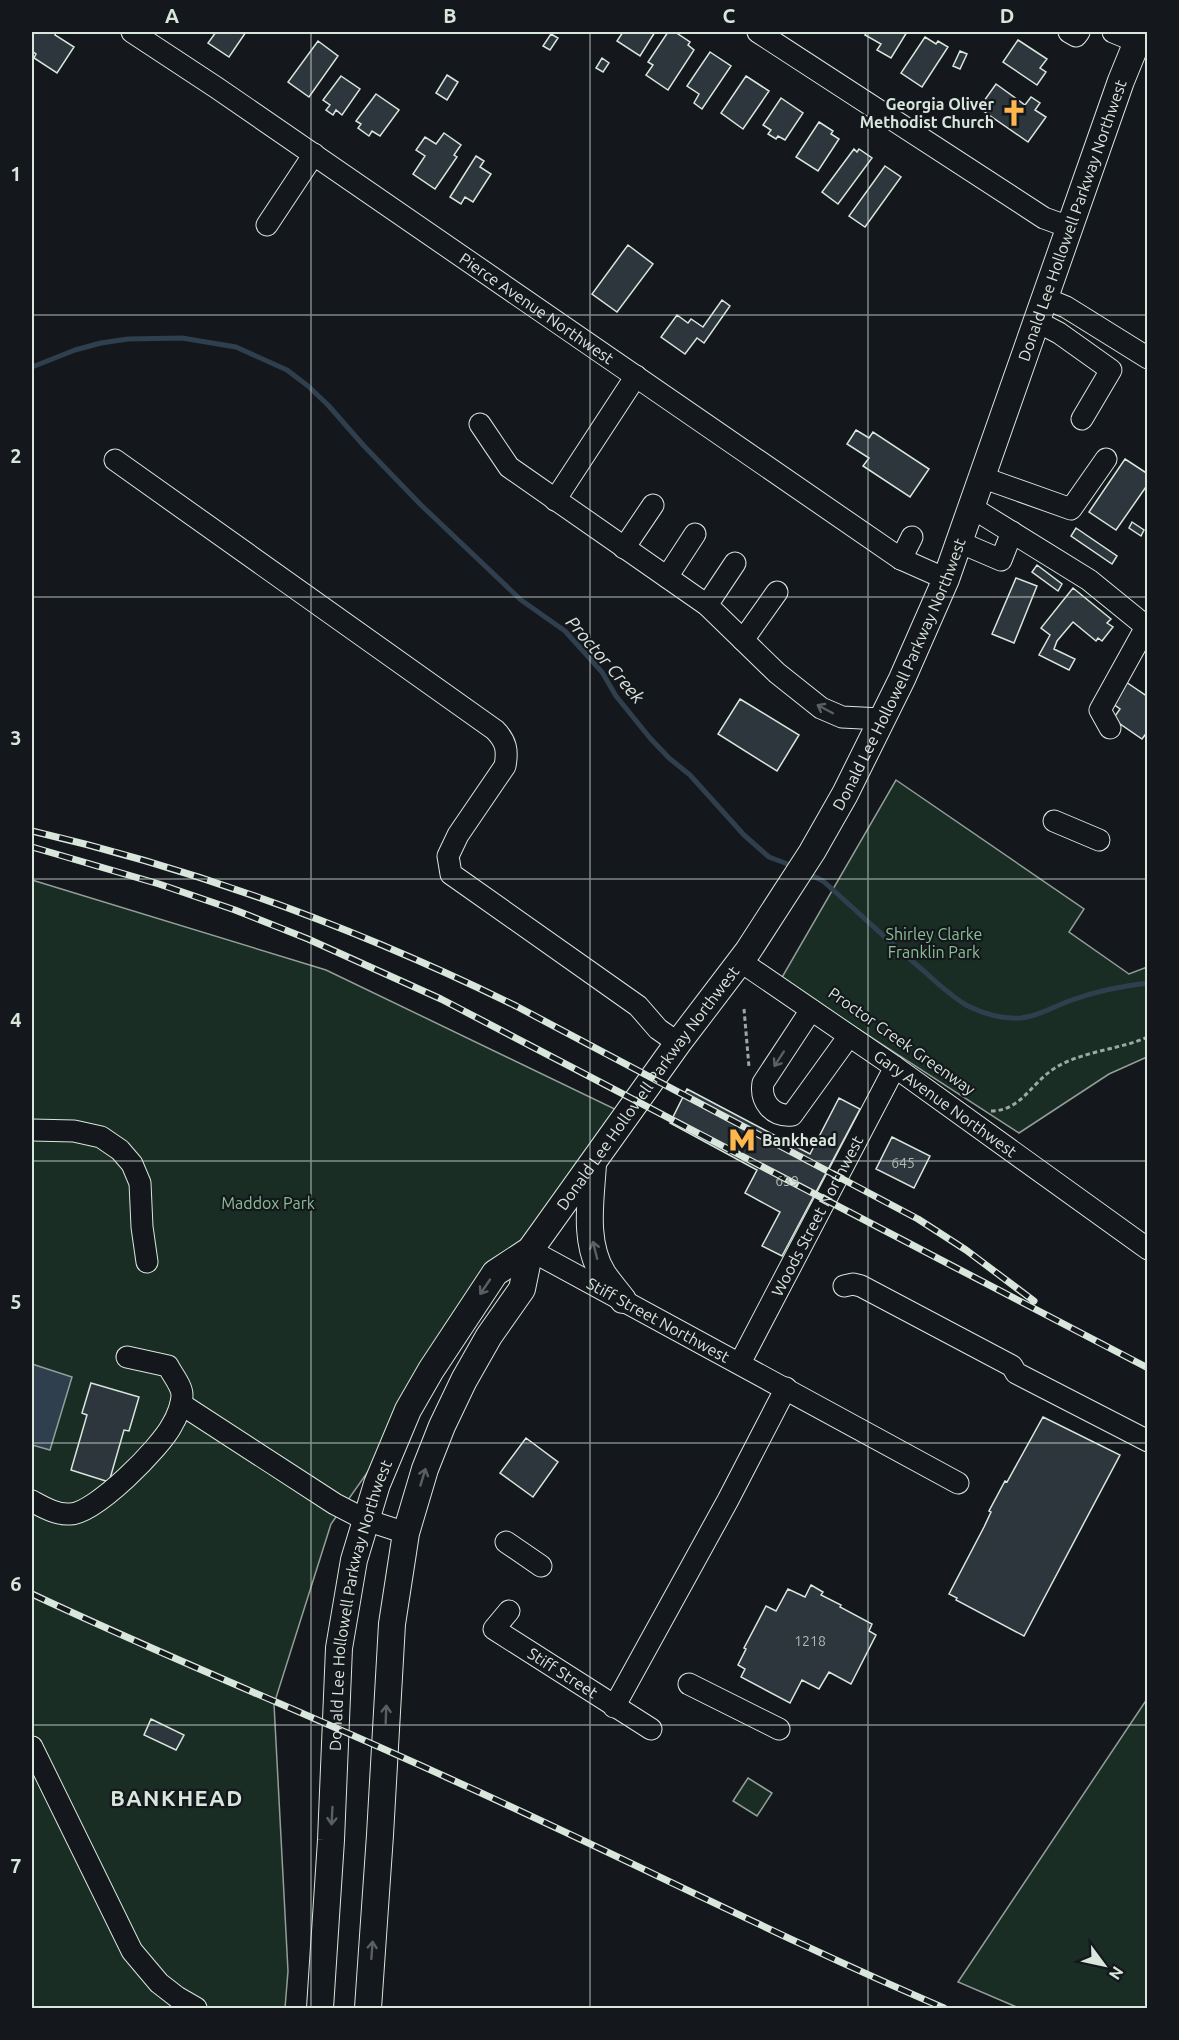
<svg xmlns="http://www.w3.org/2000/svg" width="1179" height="2040" font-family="Ubuntu,sans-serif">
	<rect width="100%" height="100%" fill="#14181c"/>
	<!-- green -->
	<path fill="#1a2d24" stroke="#939e99" stroke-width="1.5" d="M896,780L1084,909L1069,932L1129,974L1147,967V1057L1109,1074L1019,1133L781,979Z
		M32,880L326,970L621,1112L331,1524L274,1704L288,1971L285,2008H32Z
		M1147,1699V2008H1019L958,1982Z
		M748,1778L772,1793L757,1816L733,1801Z"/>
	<!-- water -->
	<path fill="#2f3f4d" stroke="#939e99" stroke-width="1.5" d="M32,1364L72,1377L50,1450L32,1445Z"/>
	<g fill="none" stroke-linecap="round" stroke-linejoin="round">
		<!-- stream -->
		<path stroke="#2f3f4d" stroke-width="5" d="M32,367L75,350L101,343L128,339L182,338L236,347L287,370L308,386L328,405L364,446L421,505L521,600L565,631L602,672L616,696L650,738L669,758L690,775L744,835L769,857L793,866
			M807,873L823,881C857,911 890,943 925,972C938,984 952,997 968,1006C984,1014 1003,1019 1021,1018C1040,1016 1054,1006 1072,1000C1097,991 1121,986 1148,983"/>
	</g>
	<!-- building -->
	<path fill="#2c363c" stroke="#d8e6dc" stroke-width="1.5" d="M32,32H56L55,35L74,47L57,73L34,58L36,54L32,51Z
		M216,32H246L229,57L208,43Z
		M623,32H655L640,56L617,41Z
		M668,32H675L690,42L688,45L694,50L668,90L646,75L653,65L648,62Z
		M867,32H907L891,58L877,50L881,44L865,35Z
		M551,34L558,38L550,50L543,46Z
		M925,37L936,44L938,41L948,47L922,87L901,73Z
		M1018,40L1047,59L1040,68L1046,72L1037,85L1003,62Z
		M318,41L338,56L309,97L288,82Z
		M960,51L967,54L960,69L953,66Z
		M710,52L731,66L702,109L694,103L699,94L687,86Z
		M602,58L609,63L603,72L596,68Z
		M447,75L458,82L447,100L436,93Z
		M341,76L360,89L342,115L336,110L333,115L326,110L330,105L323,100Z
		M746,76L769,91L743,129L721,113Z
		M996,84L1025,105L1031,97L1040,103L1035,110L1046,117L1028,142L979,108Z
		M376,94L399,110L380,136L372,131L369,136L358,128L361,124L356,121Z
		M781,98L803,113L785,140L778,136L776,139L768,134L771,130L763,125Z
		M819,122L833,131L831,134L839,139L818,171L796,157Z
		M444,133L461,145L454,155L457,157L435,189L413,174L425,156L416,150L425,137L436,144Z
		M854,149L857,152L859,149L872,158L838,204L822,192Z
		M476,156L484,161L480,167L491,174L473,202L465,197L461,204L450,197Z
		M885,166L901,177L865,227L849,216Z
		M628,245L653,264L617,312L592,294Z
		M722,300L730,306L704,343L697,338L685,354L661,337L677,315L688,323L691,319L703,327Z
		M856,430L869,438L873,432L929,469L910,497L863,466L869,458L847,444Z
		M1125,459L1148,474V484L1116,530L1089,512Z
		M1132,522L1144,530L1141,536L1129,528Z
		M1076,528L1117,556L1112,564L1071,536Z
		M1037,565L1062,584L1058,591L1032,572Z
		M1016,578L1037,586L1014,643L992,634Z
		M1073,588L1111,619L1107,623L1113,627L1102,641L1098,638L1096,641L1073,622L1057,641L1054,649L1075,659L1069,670L1039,655L1050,635L1041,628Z
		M1126,682L1148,697V731L1142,739L1113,719L1120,709L1112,703Z
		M740,699L799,735L777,771L718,734Z
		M687,1089L810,1154L839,1098L860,1109L782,1256L762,1246L780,1212L745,1193L757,1170L670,1123Z
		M892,1137L930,1156L914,1188L876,1169Z
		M91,1383L139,1397L129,1431L124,1430L109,1482L71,1470L87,1415L82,1413Z
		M1043,1417L1120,1455L1024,1636L956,1600L957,1598L949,1594L984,1527L991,1512L989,1511L1005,1481L1007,1482Z
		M526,1438L558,1462L533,1497L500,1473Z
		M811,1585L823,1592L821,1595L841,1605L840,1607L872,1624L869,1631L876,1635L851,1684L829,1672L819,1689L802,1680L790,1703L741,1677L745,1669L738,1665L746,1649L744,1648L766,1606L776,1611L788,1589L805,1597Z
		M151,1719L184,1735L176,1750L144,1735Z"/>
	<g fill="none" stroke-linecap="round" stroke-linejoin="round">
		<defs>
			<g id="minor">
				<path id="s1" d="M132,32L217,88L901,559L946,579"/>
				<path d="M758,32L1044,218L1069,227"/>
				<path d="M1069,32L1076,36L1079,32"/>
				<path d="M1113,32L1137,42"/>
				<path d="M267,225L314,154"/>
				<path d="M1044,298L1066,307L1148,358"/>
				<path d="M1036,321L1059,333L1111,370L1082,419"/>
				<path d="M480,424L509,467L707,605L777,673L821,708L842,717L881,719"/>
				<path d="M115,460L495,730C506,741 508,750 505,766L458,835L448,856L451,874L638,1006L658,1029L678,1043"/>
				<path d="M981,477L1071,509L1106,459"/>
				<path d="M555,500L636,376"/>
				<path d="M971,507L1089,580L1148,628"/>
				<path d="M959,542L1001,560L1012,532"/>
				<path d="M624,548L653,505"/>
				<path d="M901,559L912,537"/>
				<path d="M667,577L695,534"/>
				<path d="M707,605L735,563"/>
				<path d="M743,640L777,592"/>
				<path d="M1110,728L1100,710L1146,627"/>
				<path d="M1054,821L1099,840"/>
				<path id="s2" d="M740,961L895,1067L1148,1249"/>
				<path d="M811,1010L763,1083C760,1101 772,1117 792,1115L849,1036"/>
				<path d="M32,1130L74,1131L101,1137L120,1150L132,1164L140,1183L142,1227L147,1262"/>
				<path id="s3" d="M530,1250L958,1483"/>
				<path d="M844,1286L853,1284L861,1286L1012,1366L1016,1373L1148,1441"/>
				<path id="s4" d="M740,1363L895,1067"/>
				<path d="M181,1404L335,1504L366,1520L406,1533"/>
				<path d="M32,1501C43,1507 56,1515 70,1514C95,1514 161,1447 172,1425C177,1417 182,1404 182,1395C182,1386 172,1374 168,1366L127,1357"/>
				<path d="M506,1542L541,1566"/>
				<path id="s5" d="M509,1611L494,1629L651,1729"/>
				<path d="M689,1684L779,1729"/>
				<path d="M614,1707L728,1500L786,1388"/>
				<path d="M32,1747L132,1951L159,1983L177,1997L196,2008"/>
			</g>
			<g id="major">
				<path d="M593,1164C591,1199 583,1242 603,1274C609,1283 617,1292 623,1300"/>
				<path id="s6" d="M320,2008L331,1840L339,1648L354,1560L377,1484L408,1410L431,1370L495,1273L530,1250L543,1232L678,1043L748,951L812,852L845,794L902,679L946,579L1121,81L1141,32"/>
				<path d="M368,2008L380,1835L392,1624L406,1533L425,1469L442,1426L464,1380L489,1336L522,1289L530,1250"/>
			</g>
		</defs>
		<!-- minor casing -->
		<use href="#minor" stroke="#d8e6dc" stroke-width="23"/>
		<!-- major casing -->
		<use href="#major" stroke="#d8e6dc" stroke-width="28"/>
		<!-- path -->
		<path stroke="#9da8a2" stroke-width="3" stroke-dasharray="4.5 3" stroke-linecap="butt" d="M744,1009L749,1067
			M991,1111C1021,1111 1031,1083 1055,1068C1082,1051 1118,1050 1148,1037
			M791,1135L804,1142"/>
		<!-- minor -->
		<use href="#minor" stroke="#14181c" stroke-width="21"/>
		<!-- major -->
		<use href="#major" stroke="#14181c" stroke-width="26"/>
		<defs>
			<path id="rail" d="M32,831C200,870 361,930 516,1006L918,1219L966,1250L1034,1301
				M32,847L159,884L235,910L308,939L441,999L1148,1368
				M32,1594C168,1658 309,1714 446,1777C613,1852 776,1936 944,2008"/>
		</defs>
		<!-- rail casing -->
		<use href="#rail" stroke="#d8e6dc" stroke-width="7"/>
		<!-- rail -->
		<use href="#rail" stroke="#14181c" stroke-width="4.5" stroke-dasharray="14" stroke-linecap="butt"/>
	</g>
	<!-- one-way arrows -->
	<defs><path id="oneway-shaft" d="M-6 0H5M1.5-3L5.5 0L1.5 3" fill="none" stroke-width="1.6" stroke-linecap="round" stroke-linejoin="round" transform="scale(1.5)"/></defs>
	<g stroke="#59605f">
		<use href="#oneway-shaft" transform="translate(825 709) rotate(-152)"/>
		<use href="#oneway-shaft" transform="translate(779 1059) rotate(123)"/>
		<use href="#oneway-shaft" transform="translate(595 1250) rotate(-104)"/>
		<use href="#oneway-shaft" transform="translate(485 1287) rotate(124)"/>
		<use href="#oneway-shaft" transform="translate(423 1477) rotate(-73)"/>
		<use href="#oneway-shaft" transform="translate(386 1714) rotate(-88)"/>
		<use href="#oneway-shaft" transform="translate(332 1816) rotate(93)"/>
		<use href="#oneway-shaft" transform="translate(372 1950) rotate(-86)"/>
	</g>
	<!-- grid -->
	<path fill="none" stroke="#d8e6dc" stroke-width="1.5" stroke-opacity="0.55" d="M311,32V2008M590,32V2008M868,32V2008M32,315H1148M32,597H1148M32,879H1148M32,1161H1148M32,1443H1148M32,1725H1148"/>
	<!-- icons -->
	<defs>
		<symbol id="church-bare" viewBox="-9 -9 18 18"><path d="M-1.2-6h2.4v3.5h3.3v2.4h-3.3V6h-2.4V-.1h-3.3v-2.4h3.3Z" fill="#ffb74d" stroke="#14181c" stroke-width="2.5" paint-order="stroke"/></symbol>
		<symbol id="metro-bare" viewBox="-9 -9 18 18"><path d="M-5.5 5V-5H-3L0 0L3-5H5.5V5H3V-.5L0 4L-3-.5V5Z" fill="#ffb74d" stroke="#14181c" stroke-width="2.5" paint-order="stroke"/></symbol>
	</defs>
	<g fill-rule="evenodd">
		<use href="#church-bare" x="995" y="94" width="38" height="38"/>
		<use href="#metro-bare" x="723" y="1121" width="38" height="38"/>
	</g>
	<g text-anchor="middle" stroke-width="4.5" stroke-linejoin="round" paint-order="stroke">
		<!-- number labels -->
		<g font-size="14" fill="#adbab4">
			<text x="903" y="1168">645</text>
			<text x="787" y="1186">639</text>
			<text x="810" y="1646">1218</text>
		</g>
		<!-- poi labels -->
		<g font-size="16" font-weight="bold" fill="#d8e6dc" stroke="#14181c" text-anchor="end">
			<text x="994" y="110">Georgia Oliver<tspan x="994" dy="18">Methodist Church</tspan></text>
			<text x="762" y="1146" text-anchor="start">Bankhead</text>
		</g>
		<!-- street labels -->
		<g font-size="16" fill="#d8e6dc" stroke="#14181c">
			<text dy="6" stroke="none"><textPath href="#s6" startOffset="1986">Donald Lee Hollowell Parkway Northwest</textPath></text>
			<text dy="6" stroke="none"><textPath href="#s1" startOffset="490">Pierce Avenue Northwest</textPath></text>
			<text dy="6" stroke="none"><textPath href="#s6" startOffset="1500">Donald Lee Hollowell Parkway Northwest</textPath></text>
			<text transform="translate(902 1041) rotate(35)" y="6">Proctor Creek Greenway</text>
			<text dy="6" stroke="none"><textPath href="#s6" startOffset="1014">Donald Lee Hollowell Parkway Northwest</textPath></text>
			<text dy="6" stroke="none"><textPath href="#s2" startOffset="250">Gary Avenue Northwest</textPath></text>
			<text dy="6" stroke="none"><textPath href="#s4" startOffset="166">Woods Street Northwest</textPath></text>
			<text dy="6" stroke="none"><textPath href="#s3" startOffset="146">Stiff Street Northwest</textPath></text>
			<text dy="6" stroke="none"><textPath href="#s6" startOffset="406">Donald Lee Hollowell Parkway Northwest</textPath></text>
			<text dy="6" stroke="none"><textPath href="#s5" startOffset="105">Stiff Street</textPath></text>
		</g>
		<!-- park labels -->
		<g font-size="16" fill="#8ac095" stroke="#14181c">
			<text x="934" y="940">Shirley Clarke<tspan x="934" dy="18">Franklin Park</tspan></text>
			<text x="268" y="1209">Maddox Park</text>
		</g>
		<!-- water labels -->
		<g font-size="18" font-style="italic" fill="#d8e6dc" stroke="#14181c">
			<text transform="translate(605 660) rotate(49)" y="6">Proctor Creek</text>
		</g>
		<!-- district labels -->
		<g font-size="22" font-weight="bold" letter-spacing="1.5" fill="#d8e6dc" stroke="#14181c">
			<text x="177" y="1806">BANKHEAD</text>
		</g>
	</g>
	<!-- border -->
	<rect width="1179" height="2040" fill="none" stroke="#14181c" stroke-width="66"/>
	<!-- north arrow -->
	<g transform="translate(1104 1965) rotate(123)" stroke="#14181c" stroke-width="4.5" paint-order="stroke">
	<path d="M0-4.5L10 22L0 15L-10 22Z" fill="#d8e6dc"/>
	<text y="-9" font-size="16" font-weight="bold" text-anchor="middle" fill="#d8e6dc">N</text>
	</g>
	<rect x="33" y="33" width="1113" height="1974" fill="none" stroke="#d8e6dc" stroke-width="2"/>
	<g font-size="20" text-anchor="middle" font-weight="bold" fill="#d8e6dc">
		<text x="172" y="23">A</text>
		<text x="450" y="23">B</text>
		<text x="729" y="23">C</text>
		<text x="1007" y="23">D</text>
		<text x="16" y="181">1</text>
		<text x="16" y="463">2</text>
		<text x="16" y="745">3</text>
		<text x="16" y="1027">4</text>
		<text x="16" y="1309">5</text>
		<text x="16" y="1591">6</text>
		<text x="16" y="1873">7</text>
	</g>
</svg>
